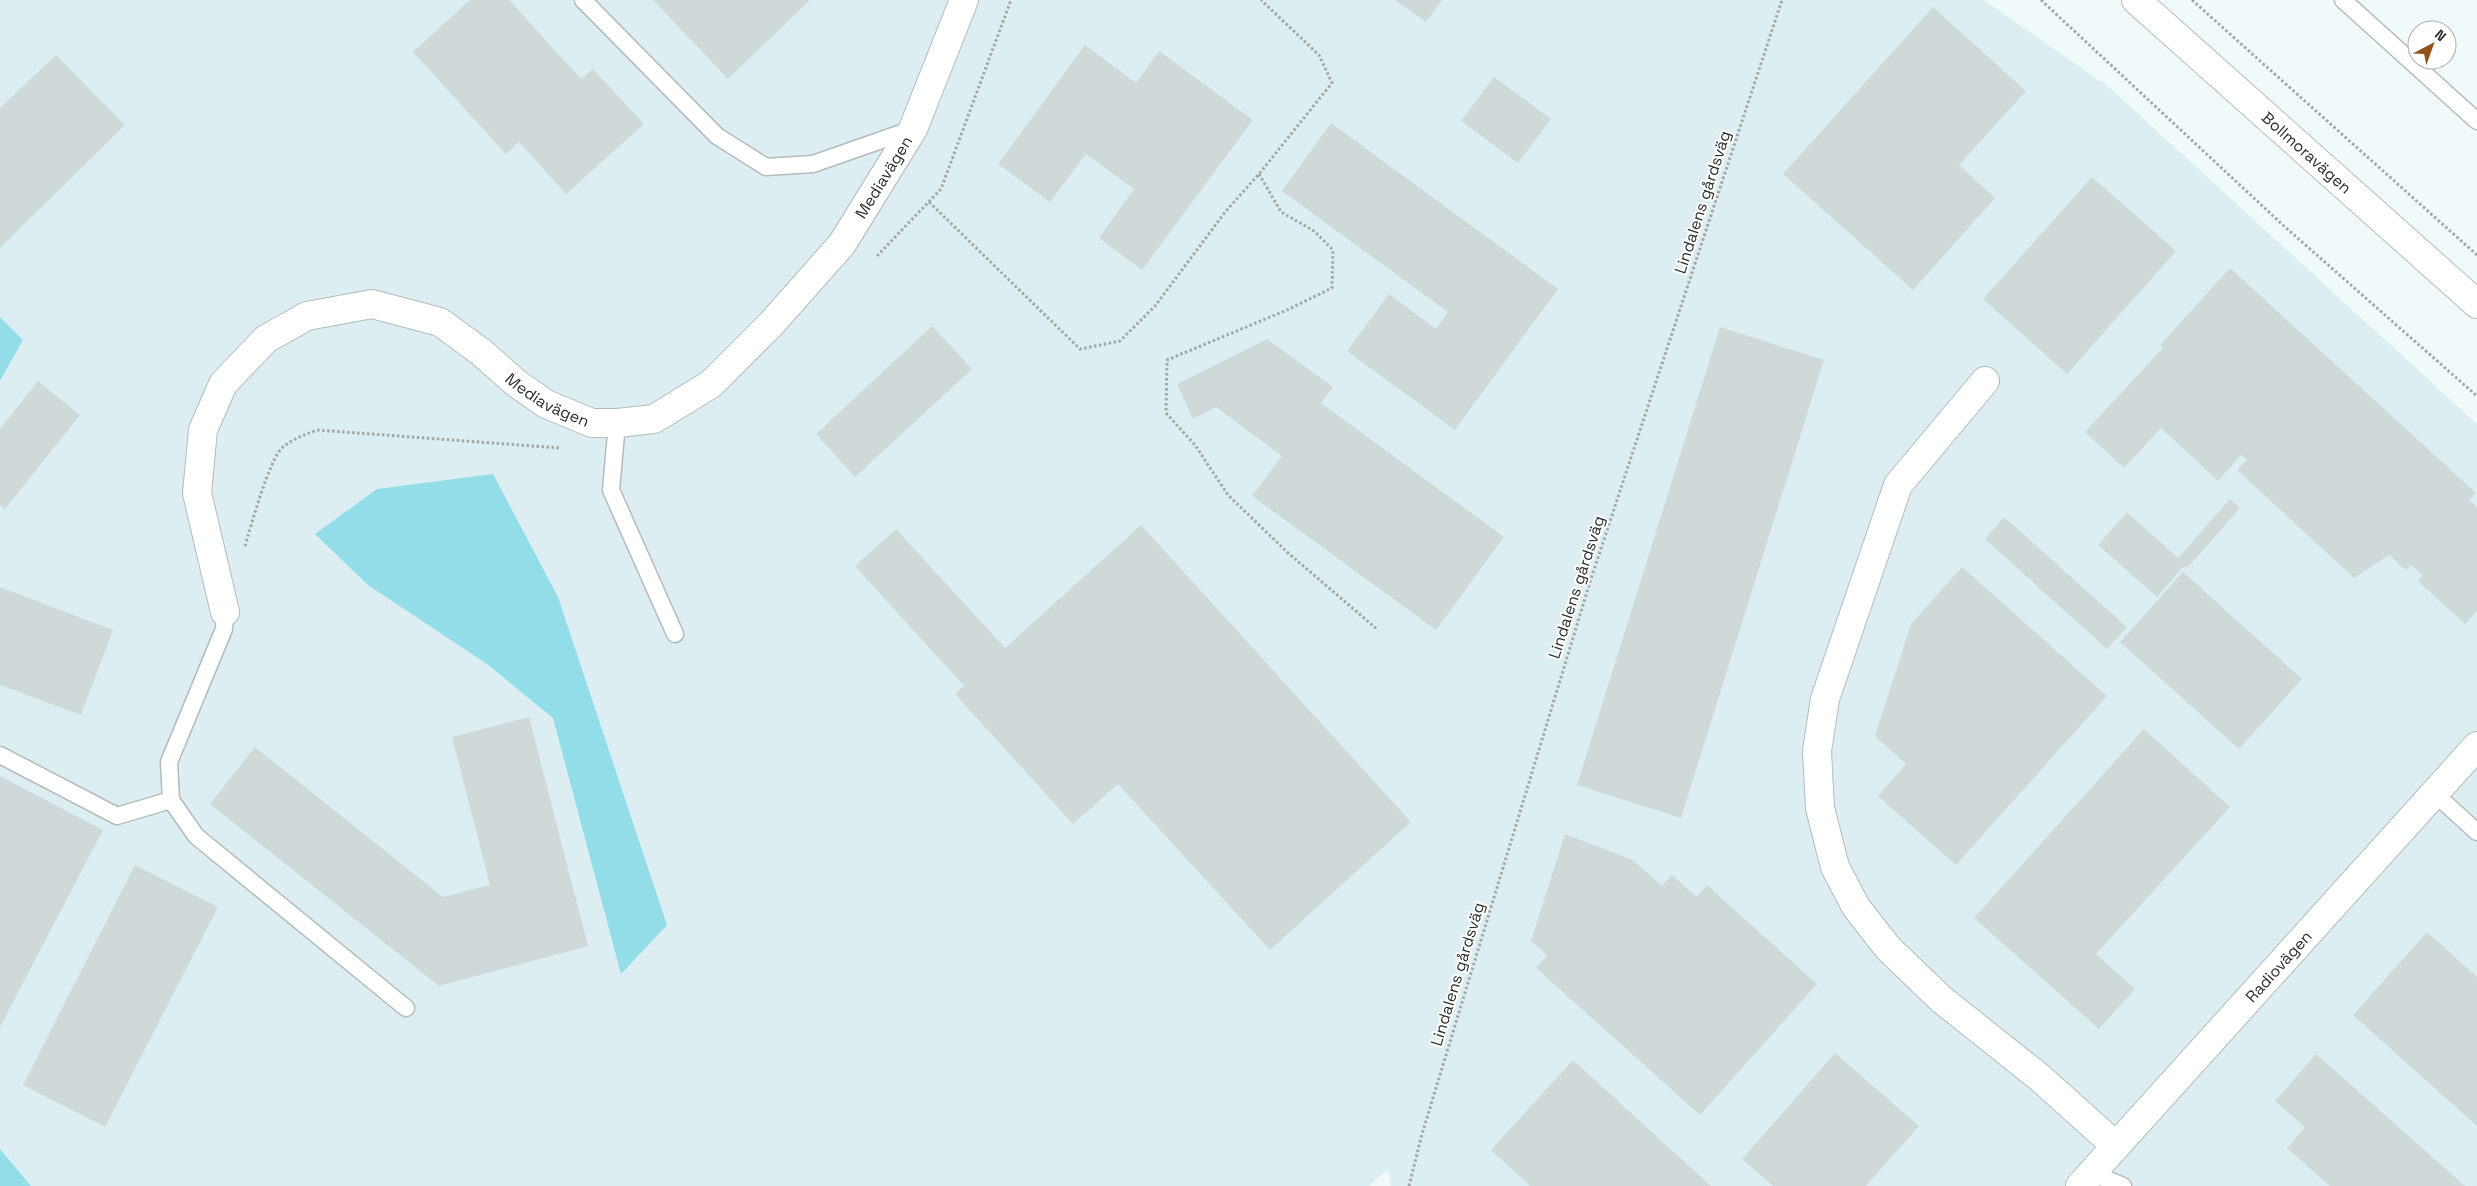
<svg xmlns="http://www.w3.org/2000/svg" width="2477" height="1186" font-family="'Space Grotesk',sans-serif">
	<rect width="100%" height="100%" fill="#f1fafb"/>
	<!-- built -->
	<path fill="#dceef1" d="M0,0H1984L2110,88L2477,424V1186H1391L1388,1169L1369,1186H31L0,1149V381L23,340L0,317Z"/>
	<!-- green -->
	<path fill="#92dde8" d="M0,317L23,340L0,381Z
		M493,474L558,597L667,925L621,974L553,718L487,664L368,585L315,534L377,489Z
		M0,1149L31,1186H0Z"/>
	<!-- building -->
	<path fill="#d0d9da" d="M470,0H509L581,79L593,69L644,124L566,194L519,142L506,154L413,52Z
		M653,0H810L728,79Z
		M1395,0H1442L1426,22Z
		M1933,7L2026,91L1959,165L1995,198L1913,290L1783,174Z
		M1085,45L1136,83L1159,51L1253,120L1142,270L1099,238L1134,189L1086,154L1050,202L998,164Z
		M56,55L125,125L0,248V108Z
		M1494,77L1551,119L1518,163L1461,121Z
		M1331,123L1558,289L1455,430L1347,351L1389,294L1436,329L1448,312L1282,191Z
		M2092,177L2176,251L2067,374L1983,299Z
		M2230,268L2476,493L2469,500L2477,507V611L2465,624L2418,581L2423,575L2411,565L2406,570L2389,555L2354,578L2237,470L2247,460L2241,455L2218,481L2161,428L2124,468L2085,432L2163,348L2160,345Z
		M932,326L972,369L855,477L816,434Z
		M1720,327L1824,360L1681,818L1577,785Z
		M1267,339L1333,387L1321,403L1504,537L1436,630L1252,496L1282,456L1216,407L1193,419L1177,384Z
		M38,381L80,415L5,509L0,505V429Z
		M2230,499L2240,508L2187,568L2184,566L2157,597L2098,545L2127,512L2178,558Z
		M2004,517L2127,627L2107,649L1985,539Z
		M1141,525L1411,822L1270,950L1118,784L1073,824L955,694L964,686L855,566L896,529L1005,648Z
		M1962,567L2107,696L1956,865L1878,796L1906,764L1875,736L1911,624Z
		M2183,572L2302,679L2239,749L2120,642Z
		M0,587L113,630L81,715L0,685Z
		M529,717L588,946L439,986L210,804L255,747L443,897L490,885L452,737Z
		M2144,729L2230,807L2096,954L2135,989L2099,1029L1974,918Z
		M0,776L103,830L0,1027Z
		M1565,834L1633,860L1662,886L1672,875L1697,897L1707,885L1817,984L1700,1115L1536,968L1547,955L1531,941Z
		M135,865L218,907L105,1127L23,1085Z
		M2427,932L2477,977V1126L2353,1015Z
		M1835,1053L1919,1126L1866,1186H1773L1742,1159Z
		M2316,1054L2465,1186H2330L2287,1148L2305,1127L2275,1101Z
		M1573,1060L1711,1186H1530L1491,1150Z"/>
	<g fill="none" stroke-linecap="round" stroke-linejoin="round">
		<defs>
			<path id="lane" d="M583,0L717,136L766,167L813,164L913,129
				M2343,0L2477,121
				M617,423L611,490L675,634
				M225,612L224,629L169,762L171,800L196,836L406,1008
				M0,755L117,816L171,800
				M2434,793L2477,832
				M2092,1173L2123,1186"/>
			<g id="street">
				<path d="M1985,381L1898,485L1825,699L1817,751L1820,808L1835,867L1856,907L1888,948L1941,999L2039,1077L2116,1146"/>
				<path id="s1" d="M225,612L197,493L203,430L223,384L266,339L307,316L372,304L440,322L481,352L516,383L546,404L592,423H617L654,419L711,384L772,323L842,244L913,129L964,0"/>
				<path id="s2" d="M2080,1186L2477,746"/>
			</g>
			<g id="secondary">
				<path id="s3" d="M2136,0L2477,304"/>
			</g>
		</defs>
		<!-- lane casing -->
		<use href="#lane" stroke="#b3bbbd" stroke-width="19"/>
		<!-- street casing -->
		<use href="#street" stroke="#b3bbbd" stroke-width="30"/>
		<!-- secondary casing -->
		<use href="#secondary" stroke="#b3bbbd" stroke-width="30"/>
		<!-- path -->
		<path stroke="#a0a7a7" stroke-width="3" stroke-dasharray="2.5 2.5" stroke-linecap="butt" d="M2041,0L2285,227L2477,396
			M2192,0L2477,255
			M1259,174L1281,212L1314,231L1333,250L1332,288L1287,310L1167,360L1166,413L1195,445L1228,495L1287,552L1378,630
			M929,202L1080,349L1120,341L1155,306L1226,211L1259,174L1332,83L1319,55L1261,0
			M877,256L941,189L1011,0
			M245,546C251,526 269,460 282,448C292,439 304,435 317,430L560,448
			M1409,1186L1422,1134L1590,582L1782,0"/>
		<!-- lane -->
		<use href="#lane" stroke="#fff" stroke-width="16"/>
		<!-- street -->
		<use href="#street" stroke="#fff" stroke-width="28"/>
		<!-- secondary -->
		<use href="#secondary" stroke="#fff" stroke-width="28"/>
	</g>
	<g text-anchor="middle" stroke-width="4" stroke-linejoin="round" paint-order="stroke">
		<!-- street labels -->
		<g font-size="16" fill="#2b2e2e" stroke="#fff">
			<text dy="6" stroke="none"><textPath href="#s3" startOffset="229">Bollmoravägen</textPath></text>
			<text dy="6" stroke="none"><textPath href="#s1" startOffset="1065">Mediavägen</textPath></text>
			<text transform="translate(1702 202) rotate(-72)" y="6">Lindalens gårdsväg</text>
			<text dy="6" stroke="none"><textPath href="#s1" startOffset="615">Mediavägen</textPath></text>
			<text transform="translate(1576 587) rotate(-72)" y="6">Lindalens gårdsväg</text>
			<text dy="6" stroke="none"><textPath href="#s2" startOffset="296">Radiovägen</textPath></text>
			<text transform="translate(1457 974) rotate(-73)" y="6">Lindalens gårdsväg</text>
		</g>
	</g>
	<!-- north arrow -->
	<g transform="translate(2432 45) rotate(41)"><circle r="24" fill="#ffffff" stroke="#aaabab"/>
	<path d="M0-4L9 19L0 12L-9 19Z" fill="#915219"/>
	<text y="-8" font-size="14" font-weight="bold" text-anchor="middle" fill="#2b2e2e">N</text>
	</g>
</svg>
